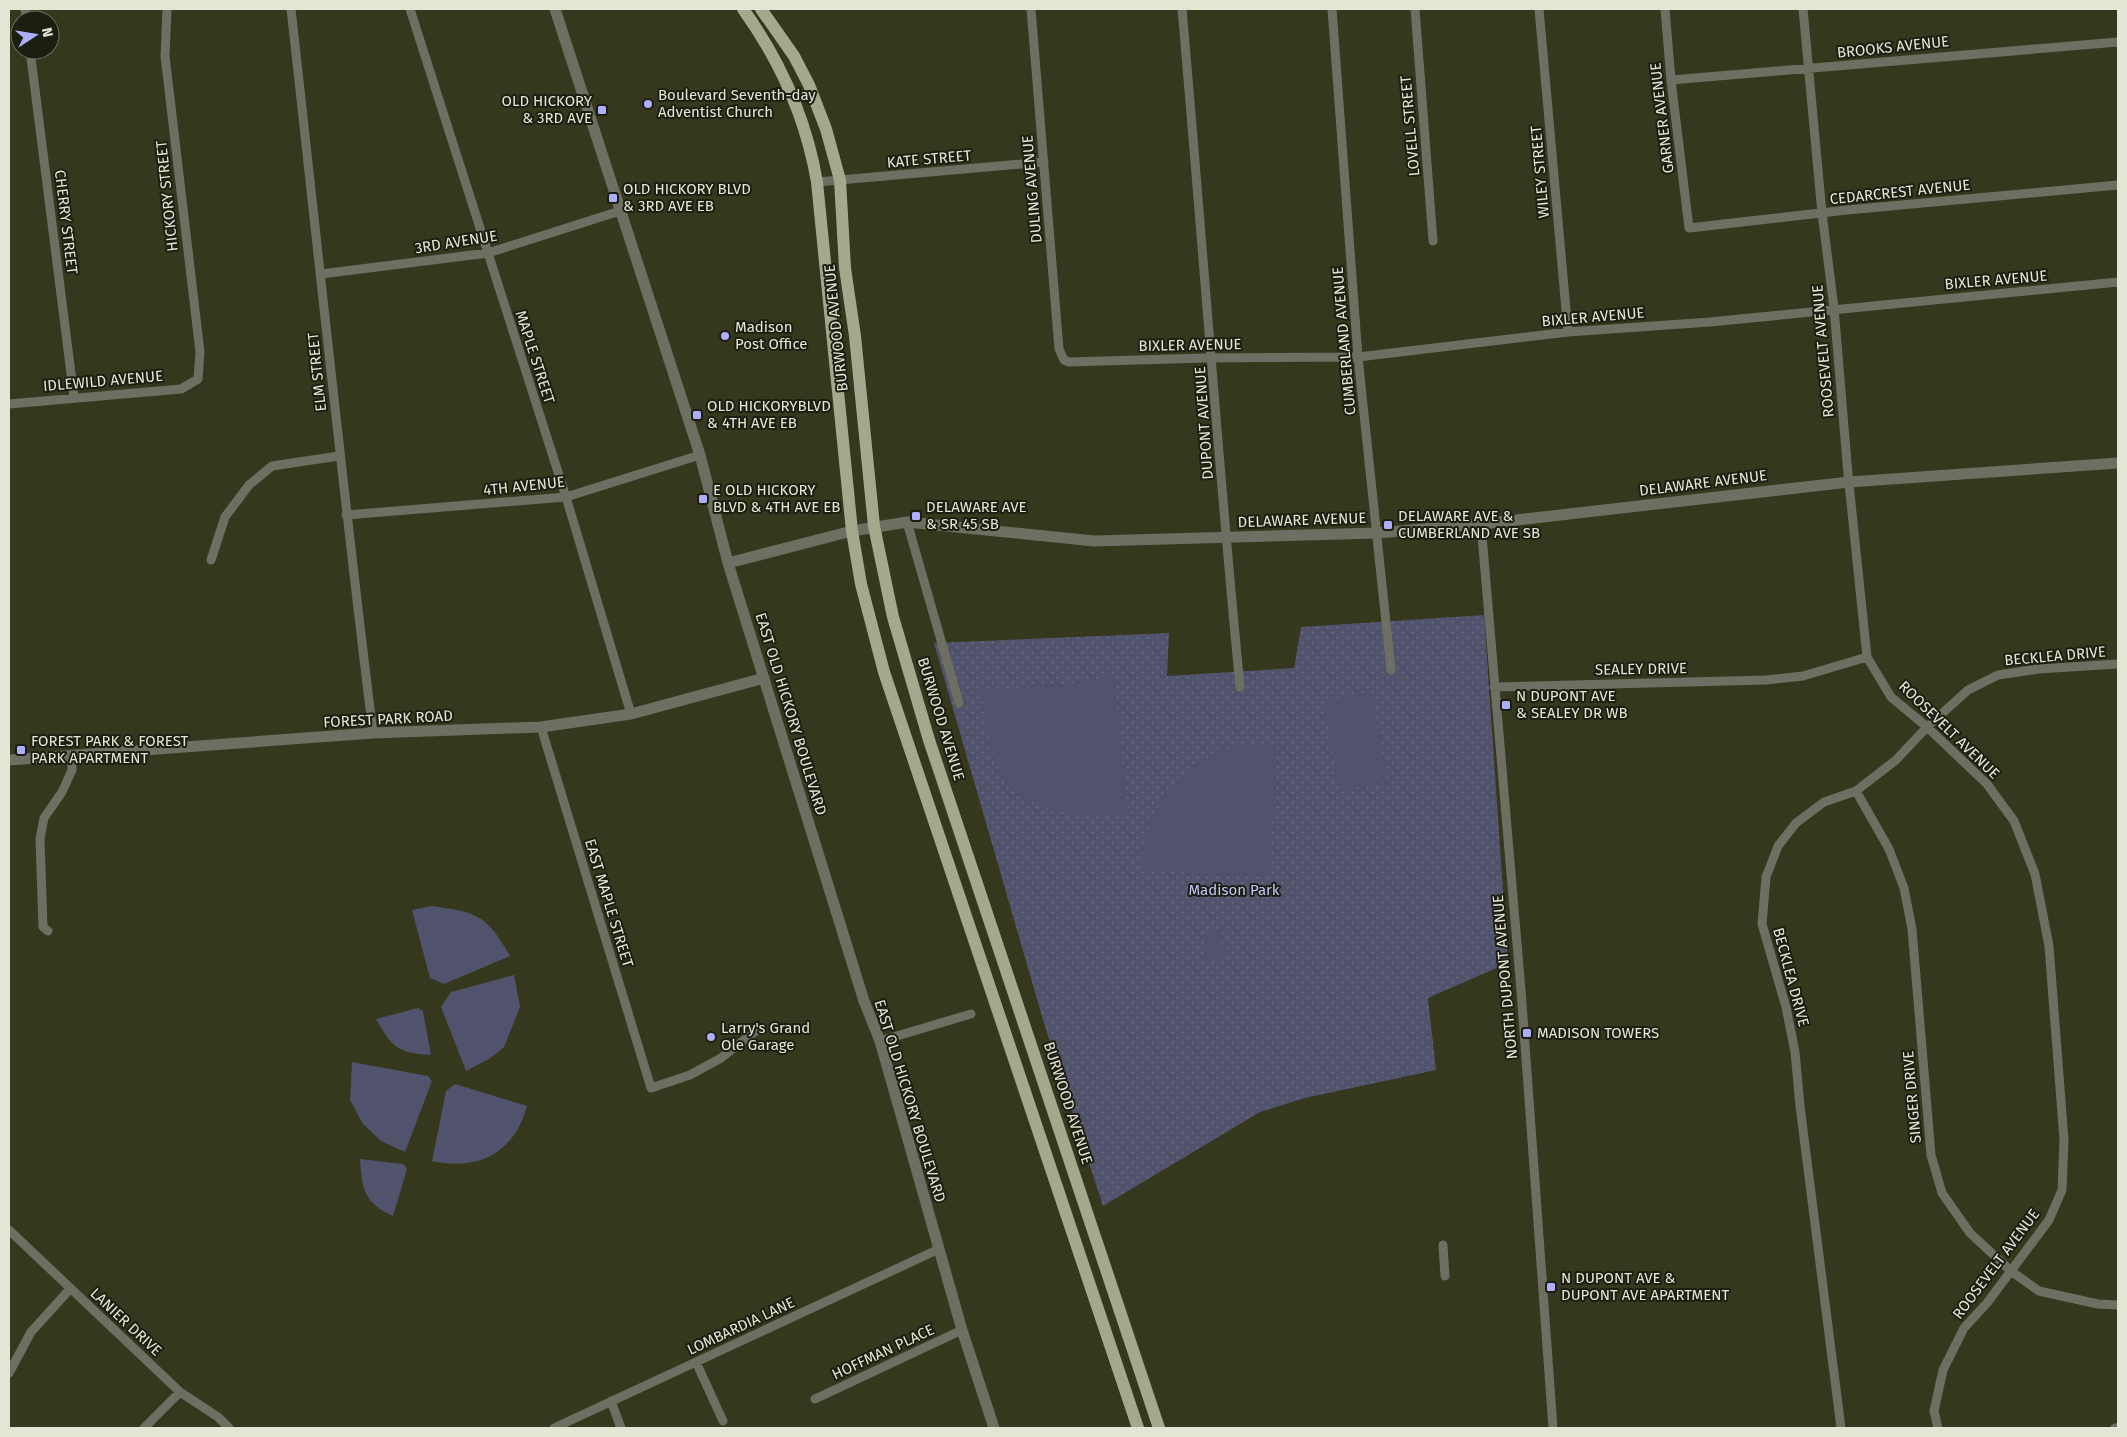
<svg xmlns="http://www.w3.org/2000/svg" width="2127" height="1437" font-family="'Fira Sans',sans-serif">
	<defs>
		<pattern id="grass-dots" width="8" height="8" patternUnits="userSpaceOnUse" patternTransform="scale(1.25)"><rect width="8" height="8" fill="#51526c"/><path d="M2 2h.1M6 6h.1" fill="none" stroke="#6a6b80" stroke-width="1.8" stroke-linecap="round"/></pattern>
	</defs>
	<rect width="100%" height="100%" fill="#35381c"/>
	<!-- grass -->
	<path fill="url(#grass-dots)" d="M1484,615L1508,963L1428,998L1436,1070L1305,1098L1260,1112L1103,1206L1043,1020L934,643L1169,633L1167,676L1294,668L1301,627Z"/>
	<!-- garden -->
	<path fill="#51526c" d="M1109,677L1116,682L1115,694L1128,812C1083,817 1019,816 998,767C988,744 985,717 981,692L1098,681Z
		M1372,692L1387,782L1339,790L1324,700Z
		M1277,746L1270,867L1260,877L1142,870C1142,816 1173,769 1224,751C1240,745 1260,747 1277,746Z
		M431,906C477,912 487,915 510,956L444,984L430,978L412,910Z
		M1205,930H1222L1223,960H1205Z
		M514,975L520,1007L504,1047L489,1059L466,1071L441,1007L451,992Z
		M418,1008L423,1011L431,1055C397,1053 392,1047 376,1019Z
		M352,1062L428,1076L432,1081L405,1152L381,1141L363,1124L350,1100Z
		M455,1084L527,1106C514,1154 478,1171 432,1161L446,1091Z
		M360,1159L403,1164L407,1169L393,1216C364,1203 362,1189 360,1159Z"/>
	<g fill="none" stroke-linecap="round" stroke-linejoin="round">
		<!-- minor -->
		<path stroke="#6d6f62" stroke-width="9" d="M291,9C318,250 343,492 373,733
			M410,9L566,497L631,714
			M1031,9L1059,349L1064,360L1069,362L1205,358L1358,357L1568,332L1710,322L2118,282
			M1182,9C1202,235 1218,461 1240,687
			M1332,9L1358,357L1391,670
			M1415,9L1433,241
			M1539,9L1568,332
			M1665,9L1671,80L1689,228L1847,210L2118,185
			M1803,9L1822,213L1834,308L1848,474L1867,657L1891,697L1927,727L1987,784L2014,821L2035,874L2049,946L2064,1140L2062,1190L2049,1220L1987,1303L1964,1328L1943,1370L1934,1411L1938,1428
			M25,10L27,20
			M30,50L74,397
			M1671,80L2118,42
			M817,182L1044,162
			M321,274L488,253L620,211
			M9,404L181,389L198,379L200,352L165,56L167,9
			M346,515L566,497L700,455
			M907,522L959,703
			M1481,524L1521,990L1553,1428
			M211,560L225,517L249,485L272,466L339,456
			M1494,687L1766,680L1803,676L1867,657
			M541,727L651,1088L690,1075L721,1058L757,1030
			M1856,791L1889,849L1904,888L1912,929L1931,1155L1942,1193L1970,1233L2011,1271L2039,1291L2098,1304L2118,1305
			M48,931L43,927L40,839L44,818L62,792L72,770V755
			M880,1041L971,1014
			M9,1230L180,1392L218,1417L229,1428
			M1443,1245L1445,1276
			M696,1362L723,1421
			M9,1373L31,1332L70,1289
			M815,1399L962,1330
			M611,1401L621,1428
			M144,1428L180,1392
			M554,1428L939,1249
			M1841,1428L1800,1106L1795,1052L1786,1007L1762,924L1766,877L1778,846L1796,823L1824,802L1856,791L1896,760L1927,727L1968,690L1998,675L2038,669L2118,664
			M2115,1428H2118"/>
		<!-- tertiary -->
		<path stroke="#6d6f62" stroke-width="11" d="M555,9L700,455L728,563L864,1001L880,1041L962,1330L994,1428
			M728,563L852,531L907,522L1094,541L1377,533L1481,524L1849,482L2118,463
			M9,760L373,733L541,727L631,714L764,678"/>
		<!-- primary -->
		<path stroke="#a4a88d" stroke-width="12" d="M743,9C781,62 806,118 817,182L852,531L861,584L884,672L1138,1428
			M761,9L794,56L809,85L826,129L840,180L845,268L855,336L874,526L893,617L929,740L1159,1428"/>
	</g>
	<!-- markers -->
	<g fill="#adaffb" stroke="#1d1e12" stroke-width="2">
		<circle cx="648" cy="104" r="5"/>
		<rect x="597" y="105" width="10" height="10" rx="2.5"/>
		<rect x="608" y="193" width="10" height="10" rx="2.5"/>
		<circle cx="725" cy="336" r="5"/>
		<rect x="692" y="410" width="10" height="10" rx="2.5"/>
		<rect x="698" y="494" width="10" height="10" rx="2.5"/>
		<rect x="911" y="511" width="10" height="10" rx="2.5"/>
		<rect x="1383" y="520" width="10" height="10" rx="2.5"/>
		<rect x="1501" y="700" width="10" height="10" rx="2.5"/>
		<rect x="16" y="745" width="10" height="10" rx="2.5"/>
		<rect x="1522" y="1028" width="10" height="10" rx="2.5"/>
		<circle cx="711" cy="1037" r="5"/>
		<rect x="1546" y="1282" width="10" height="10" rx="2.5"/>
	</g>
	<g text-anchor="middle" stroke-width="4" stroke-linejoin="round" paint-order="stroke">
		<!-- street labels -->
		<g font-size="15" fill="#e3e6d5" stroke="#1d1e12">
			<text transform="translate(1893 47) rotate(-6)" y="5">BROOKS AVENUE</text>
			<text transform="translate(1662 118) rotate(-97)" y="5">GARNER AVENUE</text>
			<text transform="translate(1410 126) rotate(-95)" y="5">LOVELL STREET</text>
			<text transform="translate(929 159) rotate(-5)" y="5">KATE STREET</text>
			<text transform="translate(1540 172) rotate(-95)" y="5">WILEY STREET</text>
			<text transform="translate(1032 189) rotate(-95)" y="5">DULING AVENUE</text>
			<text transform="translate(1900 192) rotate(-6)" y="5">CEDARCREST AVENUE</text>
			<text transform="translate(167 196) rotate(-96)" y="5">HICKORY STREET</text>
			<text transform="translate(66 222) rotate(83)" y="5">CHERRY STREET</text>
			<text transform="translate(456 242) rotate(-9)" y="5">3RD AVENUE</text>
			<text transform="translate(1996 280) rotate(-5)" y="5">BIXLER AVENUE</text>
			<text transform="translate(1593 317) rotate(-5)" y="5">BIXLER AVENUE</text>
			<text transform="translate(836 328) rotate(-96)" y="5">BURWOOD AVENUE</text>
			<text transform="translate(1344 341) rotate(-95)" y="5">CUMBERLAND AVENUE</text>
			<text transform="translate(1190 345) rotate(-1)" y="5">BIXLER AVENUE</text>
			<text transform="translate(1823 351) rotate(-95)" y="5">ROOSEVELT AVENUE</text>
			<text transform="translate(535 357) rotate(72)" y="5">MAPLE STREET</text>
			<text transform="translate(317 372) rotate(-96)" y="5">ELM STREET</text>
			<text transform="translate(103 381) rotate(-5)" y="5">IDLEWILD AVENUE</text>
			<text transform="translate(1204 423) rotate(-94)" y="5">DUPONT AVENUE</text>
			<text transform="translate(1703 483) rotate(-7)" y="5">DELAWARE AVENUE</text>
			<text transform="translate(524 486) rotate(-6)" y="5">4TH AVENUE</text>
			<text transform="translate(1302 520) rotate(-2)" y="5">DELAWARE AVENUE</text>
			<text transform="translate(2055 656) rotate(-5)" y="5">BECKLEA DRIVE</text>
			<text transform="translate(1641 669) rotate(-1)" y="5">SEALEY DRIVE</text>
			<text transform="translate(791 714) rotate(73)" y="5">EAST OLD HICKORY BOULEVARD</text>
			<text transform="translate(388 719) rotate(-3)" y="5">FOREST PARK ROAD</text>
			<text transform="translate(941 719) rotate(73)" y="5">BURWOOD AVENUE</text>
			<text transform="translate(1949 730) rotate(44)" y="5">ROOSEVELT AVENUE</text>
			<text transform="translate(609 903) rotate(73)" y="5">EAST MAPLE STREET</text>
			<text transform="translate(1505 977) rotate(-95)" y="5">NORTH DUPONT AVENUE</text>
			<text transform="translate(1791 977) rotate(75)" y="5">BECKLEA DRIVE</text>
			<text transform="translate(1912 1097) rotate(-95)" y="5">SINGER DRIVE</text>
			<text transform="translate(910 1101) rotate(73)" y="5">EAST OLD HICKORY BOULEVARD</text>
			<text transform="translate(1068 1103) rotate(72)" y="5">BURWOOD AVENUE</text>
			<text transform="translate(1996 1264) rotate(-53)" y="5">ROOSEVELT AVENUE</text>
			<text transform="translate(126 1322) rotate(43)" y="5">LANIER DRIVE</text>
			<text transform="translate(741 1326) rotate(-25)" y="5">LOMBARDIA LANE</text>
			<text transform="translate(883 1352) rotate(-25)" y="5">HOFFMAN PLACE</text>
		</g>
		<!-- poi labels -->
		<g font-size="15" fill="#e3e6d5" stroke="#1d1e12" text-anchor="start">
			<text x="658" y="100">Boulevard Seventh-day<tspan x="658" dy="17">Adventist Church</tspan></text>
			<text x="592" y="106" text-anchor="end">OLD HICKORY<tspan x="592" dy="17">&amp; 3RD AVE</tspan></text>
			<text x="623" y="194">OLD HICKORY BLVD<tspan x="623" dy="17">&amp; 3RD AVE EB</tspan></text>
			<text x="735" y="332">Madison<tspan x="735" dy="17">Post Office</tspan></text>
			<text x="707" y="411">OLD HICKORYBLVD<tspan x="707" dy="17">&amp; 4TH AVE EB</tspan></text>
			<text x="713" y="495">E OLD HICKORY<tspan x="713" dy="17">BLVD &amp; 4TH AVE EB</tspan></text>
			<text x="926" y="512">DELAWARE AVE<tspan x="926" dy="17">&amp; SR 45 SB</tspan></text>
			<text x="1398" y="521">DELAWARE AVE &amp;<tspan x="1398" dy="17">CUMBERLAND AVE SB</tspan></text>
			<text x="1516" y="701">N DUPONT AVE<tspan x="1516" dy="17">&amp; SEALEY DR WB</tspan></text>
			<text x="31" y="746">FOREST PARK &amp; FOREST<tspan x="31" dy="17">PARK APARTMENT</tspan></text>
			<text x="721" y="1033">Larry's Grand<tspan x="721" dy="17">Ole Garage</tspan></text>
			<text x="1537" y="1038">MADISON TOWERS</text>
			<text x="1561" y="1283">N DUPONT AVE &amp;<tspan x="1561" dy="17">DUPONT AVE APARTMENT</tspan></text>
		</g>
		<!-- park labels -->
		<g font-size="15" fill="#c2c5fe" stroke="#1d1e12">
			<text x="1234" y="895">Madison Park</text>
		</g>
	</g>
	<!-- border -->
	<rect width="2127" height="1437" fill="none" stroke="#e3e6d5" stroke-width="20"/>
	<!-- north arrow -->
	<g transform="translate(35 35) rotate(78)"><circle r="24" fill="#1d1e12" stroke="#6c6e60"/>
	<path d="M0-4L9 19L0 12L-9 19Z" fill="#adaffb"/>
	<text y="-8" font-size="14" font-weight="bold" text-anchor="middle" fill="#e3e6d5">N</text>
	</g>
</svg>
